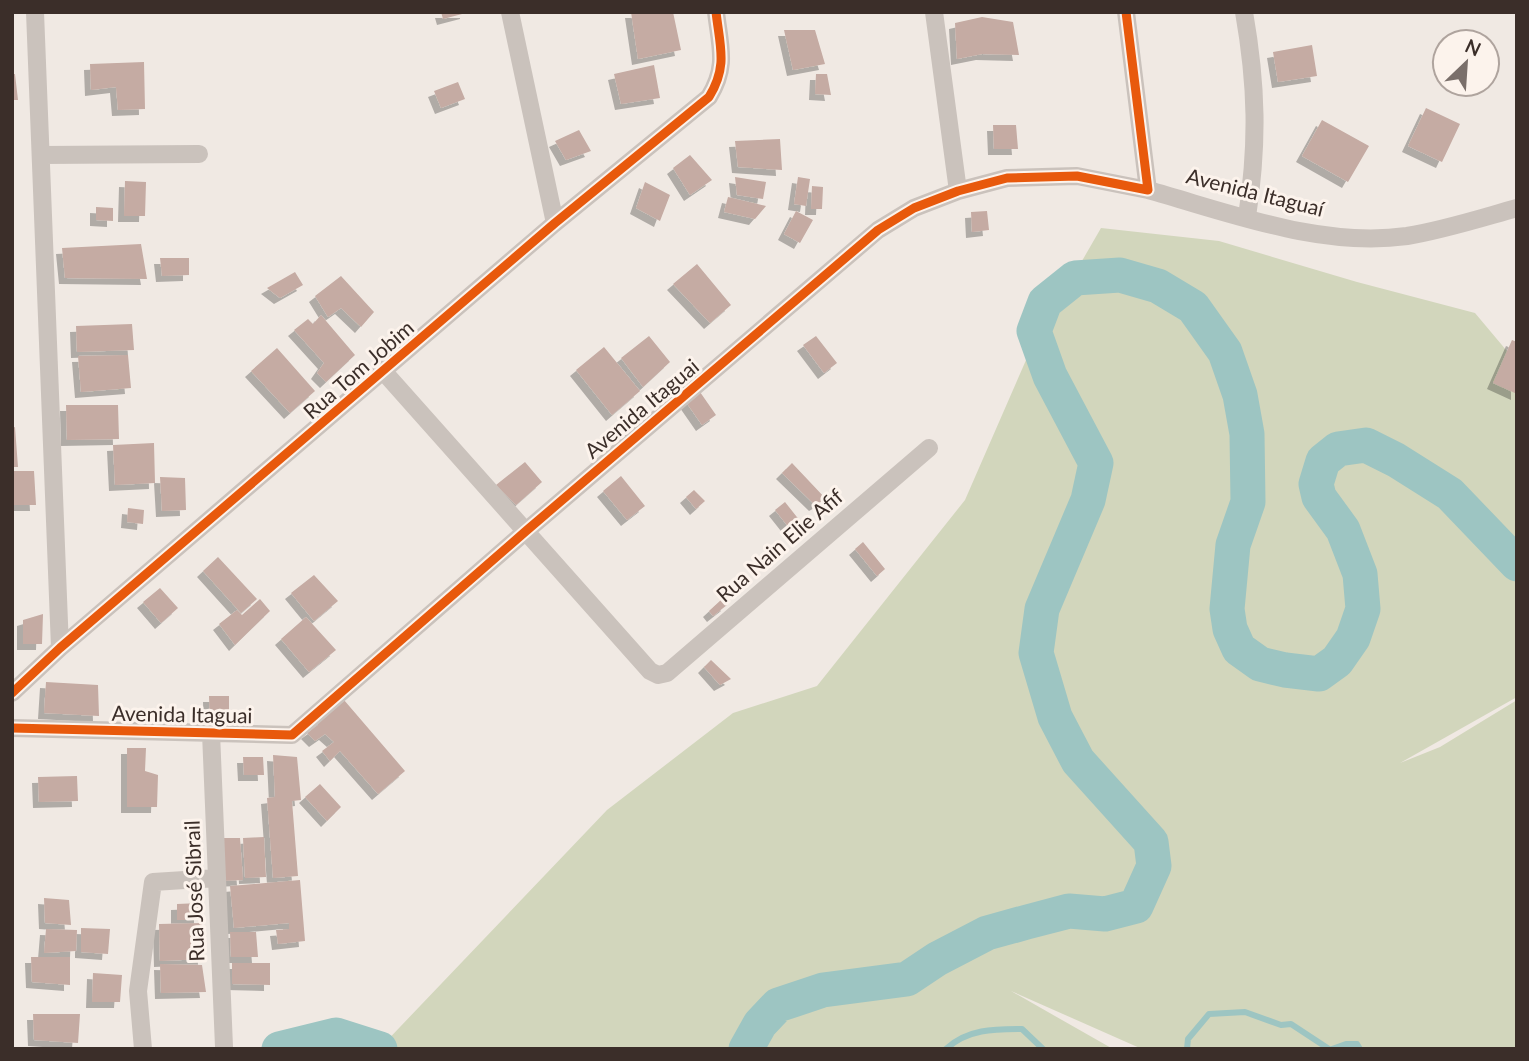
<svg xmlns="http://www.w3.org/2000/svg" width="1529" height="1061" font-family="Lato,sans-serif">
	<defs>
		<filter id="shadow"><feDropShadow dx="-6" dy="6" stdDeviation="0" flood-color="#0004"/></filter>
	</defs>
	<rect width="100%" height="100%" fill="#f0e9e3"/>
	<!-- green -->
	<path fill="#d2d6bc" d="M1101,228L1219,241L1357,282L1475,313L1517,363V697L1400,763L1440,747L1517,700V1049H1142L1011,991L1113,1049H379L607,810L733,713L817,686L965,500L1030,351Z"/>
	<g fill="none" stroke-linecap="round" stroke-linejoin="round">
		<!-- stream -->
		<path stroke="#9dc5c2" stroke-width="6" d="M946,1049C967,1029 994,1029 1022,1029L1043,1049
			M1187,1049L1188,1039L1209,1014L1245,1012L1281,1025L1291,1024L1329,1049
			M1332,1049L1346,1044H1357L1360,1049"/>
		<!-- river -->
		<path stroke="#9dc5c2" stroke-width="35" d="M279,1049L336,1035L380,1049
			M746,1049L760,1024L778,1005L823,990L907,979L937,959L987,933L1027,922L1069,911L1105,914L1136,906L1154,866L1151,842L1078,761L1055,717L1036,653L1042,609L1088,500L1096,463L1050,376L1034,331L1045,302L1075,278L1120,275L1158,286L1193,307L1225,352L1240,395L1247,434L1248,502L1233,545L1227,609L1230,629L1239,649L1260,664L1285,670L1319,674L1337,661L1353,638L1363,609L1360,574L1343,530L1319,497L1316,484L1323,461L1338,449L1366,445L1396,460L1450,494L1517,564"/>
	</g>
	<!-- building -->
	<path fill="#c5aba3" filter="url(#shadow)" d="M441,12H466V13L443,19Z
		M631,12H673L681,50L638,59Z
		M982,17L1013,22L1019,55L982,54L957,59L955,23Z
		M784,30H815L825,64L793,70Z
		M1312,45L1317,76L1278,82L1273,52Z
		M144,62L145,109L118,110L116,87L91,90L90,64Z
		M654,65L660,98L621,104L614,74Z
		M12,74H15L18,100H12Z
		M816,74H827L831,95L815,94Z
		M458,82L465,99L441,108L434,91Z
		M1426,108L1460,124L1442,162L1408,146Z
		M1322,120L1369,146L1348,182L1302,156Z
		M993,125H1016L1018,149H994Z
		M579,130L591,151L566,160L555,141Z
		M780,139L782,170L738,167L735,141Z
		M690,155L712,180L690,195L673,168Z
		M735,177L766,182L763,199L737,195Z
		M798,177L810,179L806,206L794,204Z
		M125,181L146,182L145,216H124Z
		M645,182L670,195L660,221L636,208Z
		M812,186L823,187L822,209H811Z
		M728,197L766,206L755,219L724,212Z
		M96,207L113,208V221L96,220Z
		M796,211L813,220L800,243L784,234Z
		M987,211L989,230L972,232L971,212Z
		M141,244L147,279L65,278L62,248Z
		M160,258H189V275L162,276Z
		M697,264L731,305L710,323L673,284Z
		M295,272L303,285L280,298L267,288Z
		M341,276L374,312L361,327L341,308L328,317L315,296Z
		M321,315L355,355L326,382L317,373L324,363L294,330L308,319L313,324Z
		M132,324L134,350L77,352L76,326Z
		M649,336L670,362L643,387L621,358Z
		M816,336L837,363L824,373L803,345Z
		M1512,340L1517,342V394L1493,383Z
		M604,347L640,391L612,415L576,370Z
		M277,348L315,391L290,413L251,371Z
		M128,355L131,388L81,392L78,356Z
		M700,392L716,415L702,425L686,402Z
		M66,405H118L119,439L67,440Z
		M15,427L18,467H12V428Z
		M154,443L155,483L115,485L113,445Z
		M525,462L542,482L516,505L496,485Z
		M792,463L826,499L815,505L782,473Z
		M12,471H34L36,505H12Z
		M621,476L645,506L627,520L603,491Z
		M160,477L185,478L186,510L162,511Z
		M694,490L705,501L696,509L686,497Z
		M785,502L808,531L798,539L775,510Z
		M128,508L144,510L143,524L127,522Z
		M863,542L885,569L877,576L855,549Z
		M218,557L257,599L241,613L203,571Z
		M314,575L338,601L314,621L291,593Z
		M160,588L178,608L161,623L143,602Z
		M260,599L270,611L235,645L219,624L237,610L242,615Z
		M722,599L727,605L713,616L709,611Z
		M43,614L42,644H23V620Z
		M306,617L336,650L309,672L281,639Z
		M711,660L731,679L720,685L704,667Z
		M46,682L98,685L99,716L44,713Z
		M209,696H229V724H210Z
		M344,700L405,771L378,794L340,751L330,761L322,751L334,742L325,734L315,741L307,733L318,725L316,722Z
		M127,748H146L145,771L158,775L157,807H127Z
		M273,755L297,757L301,800L292,801L298,876L273,878L267,798L275,797Z
		M243,757H263L264,775H244Z
		M77,776L78,801L39,802L38,777Z
		M320,784L341,807L327,821L305,797Z
		M264,837L266,877L245,878L243,838Z
		M218,838H240L243,880L220,881Z
		M300,880L305,941L278,944L276,930L289,929V923L234,928L230,886Z
		M44,898L69,900L71,925L45,923Z
		M200,903V920H177V904Z
		M202,923L204,959L160,961L159,924Z
		M81,928L110,929L108,954L81,952Z
		M46,929L77,930L76,951L44,953Z
		M230,932H256L258,957H231Z
		M31,957H70V985L32,982Z
		M232,963H270V985L232,984Z
		M160,964L202,965L206,992L161,993Z
		M93,973L122,975L120,1002H92Z
		M33,1014H80L78,1043L34,1040Z"/>
	<g fill="none" stroke-linecap="round" stroke-linejoin="round">
		<!-- minor -->
		<path stroke="#cac2bc" stroke-width="18" d="M35,12L60,648
			M510,12L555,223
			M934,12L958,191
			M1244,12C1257,86 1258,144 1247,217
			M42,155L199,154
			M1148,190C1231,213 1320,248 1407,236C1444,230 1481,218 1517,208
			M384,372L650,671L658,675L667,673L929,448
			M12,693L60,648L555,223L709,97C728,66 720,47 716,12
			M12,728L292,735L526,531L878,230L914,208L958,191L1007,178L1077,176L1148,190L1126,12
			M211,733L224,1047
			M143,1049L138,991L153,882L217,878"/>
		<defs>
			<path id="cycleway" d="M12,693L60,648L555,223L709,97C728,66 720,47 716,12
				M12,728L292,735L526,531L878,230L914,208L958,191L1007,178L1077,176L1148,190L1126,12"/>
		</defs>
		<!-- cycleway casing -->
		<use href="#cycleway" stroke="#fcf3ec" stroke-width="13"/>
		<!-- cycleway -->
		<use href="#cycleway" stroke="#e8590c" stroke-width="9"/>
	</g>
	<g text-anchor="middle" stroke-width="6" stroke-linejoin="round" paint-order="stroke">
		<!-- street labels -->
		<g font-size="21" fill="#3b2e29" stroke="#fcf3ec">
			<text transform="translate(1255 193) rotate(14)" y="7">Avenida Itaguaí</text>
			<text transform="translate(359 370) rotate(-41)" y="7">Rua Tom Jobim</text>
			<text transform="translate(642 409) rotate(-40)" y="7">Avenida Itaguai</text>
			<text transform="translate(780 546) rotate(-41)" y="7">Rua Nain Elie Afif</text>
			<text transform="translate(182 715) rotate(1)" y="7">Avenida Itaguai</text>
			<text transform="translate(195 891) rotate(-92)" y="7">Rua José Sibrail</text>
		</g>
	</g>
	<!-- border -->
	<rect width="1529" height="1061" fill="none" stroke="#3b2e29" stroke-width="28"/>
	<!-- north arrow -->
	<g transform="translate(1466 63) rotate(25)"><circle r="33" fill="#fcf3ec" stroke="#afa49e" stroke-width="2"/>
	<path d="M0-5L12 26L0 18L-12 26Z" fill="#7a6f6a"/>
	<text y="-10" font-size="19" font-weight="bold" text-anchor="middle" fill="#3b2e29">N</text>
	</g>
</svg>
